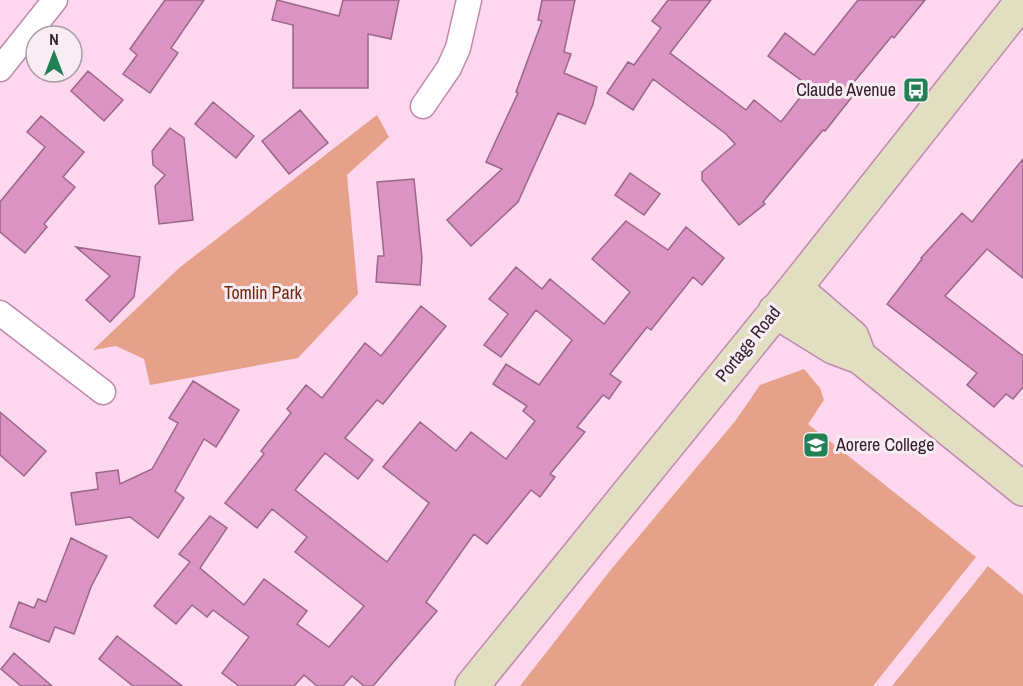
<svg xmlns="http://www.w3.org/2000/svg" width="1023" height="686" font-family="'Archivo Narrow',sans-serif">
	<rect width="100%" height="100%" fill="#fcd7ee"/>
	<!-- green -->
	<path fill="#e5a18a" d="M377,115L389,137L347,175L358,294L298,358L150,385L144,359L116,346L93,350L179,268Z
		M804,369L820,388L824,400L808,424L976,557L873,686H520L609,572L736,420L760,385Z
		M988,566L1023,595V686H892Z"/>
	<!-- building -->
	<path fill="#da93c2" stroke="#9c668a" stroke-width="1.5" d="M165,0H204L171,48L178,53L150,93L123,74L137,55L130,49Z
		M277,0L339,16L343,0H399L391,39L368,34V88H293V25L272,20Z
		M542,0H575L564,52L571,54L564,73L597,87L593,104L585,124L558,113L518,202L471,246L447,220L502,169L486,162L518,93L516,92L542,21L538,20Z
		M668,0H711L670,53L746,110L754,100L781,122L809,86L768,56L785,33L814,55L858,0H925L894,38L892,36L849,88L855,93L825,131L823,130L763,202L765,204L739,225L702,180V172L735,144L726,134L653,79L633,110L607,93L628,62L634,65L661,28L652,21Z
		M88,71L123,100L104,121L71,91Z
		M213,102L254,136L236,158L195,124Z
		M300,110L328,143L289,174L262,141Z
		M41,116L84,152L63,177L75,187L44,224L47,227L25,253L0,232V202L45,147L27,132Z
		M170,128L184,138L193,220L159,224L155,186L165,175L153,165L152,151Z
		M1023,159V278L987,249L945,296L1023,356V387L1013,399L1006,394L994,407L967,385L977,373L887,304L922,259L921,258L962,213L972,222Z
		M630,173L660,194L644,215L615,195Z
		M414,179L422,258L420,285L376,282L378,256H384L377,182Z
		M626,221L668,250L686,227L724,258L702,285L693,277L651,330L647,327L625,355L610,374L621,382L609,399L603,395L577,427L585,432L550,474L555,477L540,497L531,490L487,544L474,534L426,602L437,611L373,686H364L352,676L343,686H317L304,675L294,686H239L222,673L249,637L213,610L207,617L192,605L176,624L154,606L190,562L179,554L210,516L227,528L200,568L244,605L264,579L307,611L297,624L329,647L364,606L295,552L307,537L272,509L257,528L225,503L264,454L261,451L291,413L287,409L306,385L322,398L365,343L381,356L421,306L446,326L383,404L377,400L345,438L373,460L358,479L325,453L295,490L387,562L429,503L383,467L420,422L456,451L471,432L506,459L535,421L523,411L527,406L493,384L506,364L539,385L572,340L536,310L501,357L484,345L508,314L489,299L516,267L542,289L550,279L604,324L630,292L592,259Z
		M76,247L140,257L134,297L110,322L86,300L110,276Z
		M193,381L239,410L216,447L204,439L175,491L184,498L158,538L130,517L76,525L71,493L98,489L96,473L118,470L120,484L152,469L178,423L169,418Z
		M0,412L46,451L24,476L0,455Z
		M71,538L107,556L91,587L74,634L55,627L49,642L10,627L19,602L34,608L38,599L46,602Z
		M117,636L182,686H133L99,659Z
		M14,653L52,686H21L1,669Z"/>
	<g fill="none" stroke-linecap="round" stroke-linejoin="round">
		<defs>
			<path id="minor" d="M0,69L55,0
				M423,106L449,68L458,48L469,0
				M0,313L103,392"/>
			<path id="secondary" d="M795,288L852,337L857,350
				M775,311L833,347L860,357L1023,489
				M472,686L795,288L1023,0"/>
		</defs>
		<!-- minor casing -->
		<use href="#minor" stroke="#c188ae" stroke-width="27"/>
		<!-- secondary casing -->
		<use href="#secondary" stroke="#c188ae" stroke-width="36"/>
		<!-- minor -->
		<use href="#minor" stroke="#fff" stroke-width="24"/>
		<!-- secondary -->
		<use href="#secondary" stroke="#e2dec2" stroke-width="33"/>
	</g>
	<!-- icons -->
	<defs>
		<symbol id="bus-square" viewBox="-11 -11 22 22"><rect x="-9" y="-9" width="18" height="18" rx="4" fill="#228057" stroke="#f9edf4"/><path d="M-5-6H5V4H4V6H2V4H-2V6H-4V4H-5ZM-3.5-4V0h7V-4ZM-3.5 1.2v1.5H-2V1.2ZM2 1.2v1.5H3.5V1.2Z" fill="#fff"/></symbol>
		<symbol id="school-square" viewBox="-11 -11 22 22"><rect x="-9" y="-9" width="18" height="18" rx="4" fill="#228057" stroke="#f9edf4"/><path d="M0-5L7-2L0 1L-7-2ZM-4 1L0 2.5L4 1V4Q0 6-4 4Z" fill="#fff"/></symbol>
	</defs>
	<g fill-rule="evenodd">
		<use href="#bus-square" x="901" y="75" width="30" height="30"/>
		<use href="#school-square" x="801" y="430" width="30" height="30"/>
	</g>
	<g text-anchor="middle" stroke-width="6" stroke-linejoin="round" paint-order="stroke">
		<!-- poi labels -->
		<g font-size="18" fill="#36202f" stroke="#f9edf4" text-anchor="end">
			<text x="896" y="96">Claude Avenue</text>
			<text x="836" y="451" text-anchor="start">Aorere College</text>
		</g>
		<!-- park labels -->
		<g font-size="18" fill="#6f290c" stroke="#f9edf4">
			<text x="263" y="299">Tomlin Park</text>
		</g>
		<!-- street labels -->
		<g font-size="18" fill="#36202f" stroke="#f9edf4">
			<text transform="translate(748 344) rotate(-51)" y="6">Portage Road</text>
		</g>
	</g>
	<!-- north arrow -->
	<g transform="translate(54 54)"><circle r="28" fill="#f9edf4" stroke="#ab9ba5" stroke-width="1.5"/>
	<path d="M0-4.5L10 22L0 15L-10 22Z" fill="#228057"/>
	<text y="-9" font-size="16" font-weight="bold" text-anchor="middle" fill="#36202f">N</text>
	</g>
</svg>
